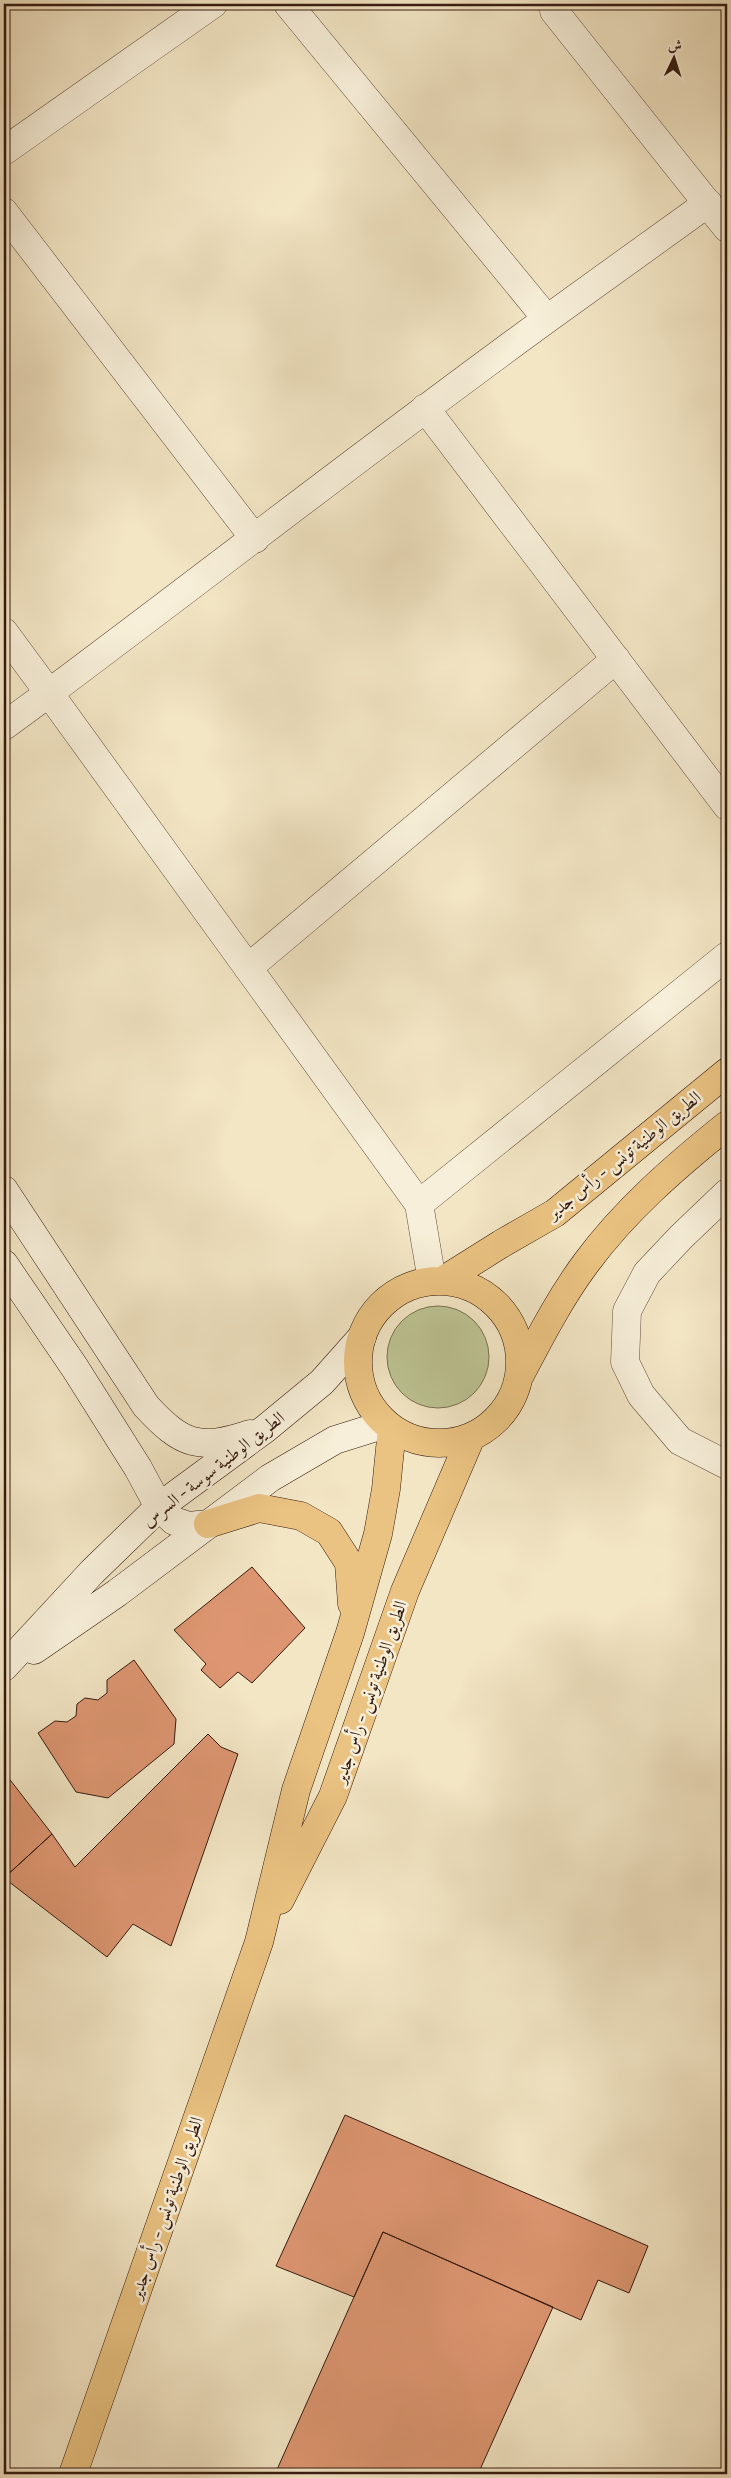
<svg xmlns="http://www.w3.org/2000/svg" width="731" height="2478" font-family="Vollkorn,Amiri,serif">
	<rect width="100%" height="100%" fill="#f3e6c5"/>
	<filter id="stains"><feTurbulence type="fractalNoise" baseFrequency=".004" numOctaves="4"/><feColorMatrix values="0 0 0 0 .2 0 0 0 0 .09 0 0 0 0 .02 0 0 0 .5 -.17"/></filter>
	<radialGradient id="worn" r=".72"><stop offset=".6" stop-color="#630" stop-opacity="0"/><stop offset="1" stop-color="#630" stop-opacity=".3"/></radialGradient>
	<!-- green -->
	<path fill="#bdc494" stroke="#7a7052" d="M387 1357a51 51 0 1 1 102 0a51 51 0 1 1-102 0Z"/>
	<!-- building -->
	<path fill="#dd9671" stroke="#361b11" d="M252,1567L305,1628L252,1683L238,1672L220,1688L201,1670L206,1664L174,1630Z
		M134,1660L176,1719L174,1744L108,1798L76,1792L38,1733L55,1721L67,1722L76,1716L77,1704L85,1698L98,1700L107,1693V1680Z
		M208,1734L221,1747L238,1754L171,1946L133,1924L107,1957L4,1878L52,1834L75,1867Z
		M4,1772L52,1834L4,1878Z
		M345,2115L648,2246L629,2293L598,2280L581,2320L383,2232L354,2297L276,2266Z
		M383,2232L553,2307L478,2474H275Z"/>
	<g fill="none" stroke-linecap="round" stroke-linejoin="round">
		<defs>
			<path id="street" d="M554,11L727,228
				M4,151L213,4
				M4,212L255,539
				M547,319L708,203
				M425,408L727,806
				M4,632L49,693C215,569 379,441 547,319L288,4
				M4,726L49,693L419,1204L432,1281
				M248,968L616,659
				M727,1193L681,1237L647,1273L627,1311L625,1362L641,1395L680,1441L727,1465
				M419,1204L727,956"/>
			<path id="secondary" d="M4,1190L146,1406C182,1445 199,1451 250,1434
				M4,1264L75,1368L138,1468L159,1507L174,1521L189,1526L208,1524
				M34,1650L117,1593L270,1478L335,1440L386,1424
				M4,1667L92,1572L159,1507L265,1429L322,1382L362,1337"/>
			<path id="primary" d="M442,1281L501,1244L555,1213L727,1072
				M358 1362a81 81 0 1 1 162 0a81 81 0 1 1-162 0Z
				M520,1375C540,1337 560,1298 586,1263C625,1210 676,1166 727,1125
				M208,1524L259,1508L301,1516L329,1532L349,1563L352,1604
				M280,1900L333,1796L405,1591L471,1437
				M73,2474L259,1942L296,1790L350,1633L378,1534L386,1489L392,1429"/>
		</defs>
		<!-- street casing -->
		<use href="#street" stroke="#654e3e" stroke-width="29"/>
		<!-- secondary casing -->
		<use href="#secondary" stroke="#361b11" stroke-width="29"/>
		<!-- primary casing -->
		<use href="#primary" stroke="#361b11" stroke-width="29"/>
		<!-- street -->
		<use href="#street" stroke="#f7efd9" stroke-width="28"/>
		<!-- secondary -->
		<use href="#secondary" stroke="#f7efd9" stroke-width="28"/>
		<!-- primary -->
		<use href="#primary" stroke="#eac382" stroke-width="28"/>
	</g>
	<g text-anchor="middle" stroke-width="5" stroke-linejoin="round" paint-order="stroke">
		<!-- street labels -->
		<g font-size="18" fill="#361b11" stroke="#f7efd9">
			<text transform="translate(624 1155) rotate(-39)" y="6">الطريق الوطنية تونس - رأس جدير</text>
			<text transform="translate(213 1469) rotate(-38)" y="6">الطريق الوطنية سوسة - السرس</text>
			<text transform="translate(370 1692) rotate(-71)" y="6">الطريق الوطنية تونس - رأس جدير</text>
			<text transform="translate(166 2208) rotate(-71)" y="6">الطريق الوطنية تونس - رأس جدير</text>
		</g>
	</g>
	<!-- margin -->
	<rect width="731" height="2478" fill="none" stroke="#f3e6c5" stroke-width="20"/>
	<rect x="5" y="5" width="721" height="2468" fill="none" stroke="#361b11" stroke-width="2.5"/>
	<rect x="10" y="10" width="711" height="2458" fill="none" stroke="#361b11"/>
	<!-- north arrow -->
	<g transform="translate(674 58) rotate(4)" stroke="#f7efd9" stroke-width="4" paint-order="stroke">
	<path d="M0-4L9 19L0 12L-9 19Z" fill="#361b11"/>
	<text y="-8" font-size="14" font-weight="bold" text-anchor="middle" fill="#361b11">ش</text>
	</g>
	<rect width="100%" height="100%" filter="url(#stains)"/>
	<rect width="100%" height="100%" fill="url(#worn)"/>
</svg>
